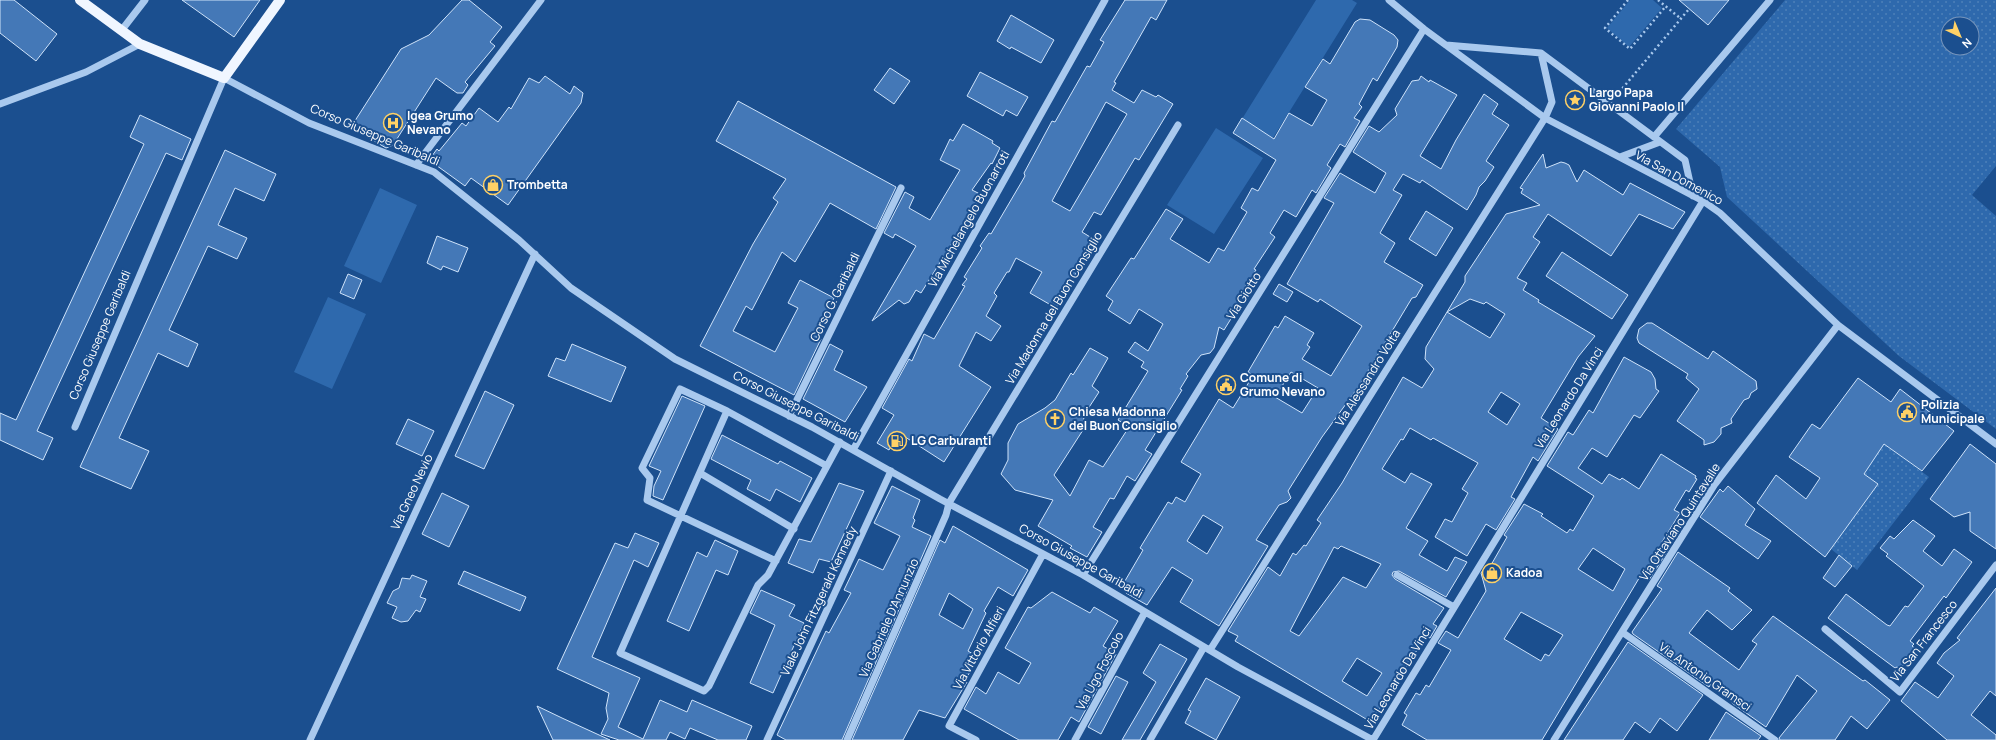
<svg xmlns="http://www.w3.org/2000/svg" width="1996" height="740" font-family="Manrope,sans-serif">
	<defs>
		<pattern id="grass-dots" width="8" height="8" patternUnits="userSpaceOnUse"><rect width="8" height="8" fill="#2e69ad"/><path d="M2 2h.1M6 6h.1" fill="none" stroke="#4d80b9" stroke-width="1.8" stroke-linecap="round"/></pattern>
	</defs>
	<rect width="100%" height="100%" fill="#1b4f8f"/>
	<!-- grass -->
	<path fill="url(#grass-dots)" fill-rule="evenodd" d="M1785,0H1996V166L1972,195L1996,216V429L1899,356L1727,197L1720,167L1676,129ZM1948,24H1972V48H1948Z
		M1884,444L1929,477L1857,570L1831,549L1878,484L1864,474Z"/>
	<!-- pitch -->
	<path fill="#2e69ad" d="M1316,0H1352L1357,3L1273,138L1242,119Z
		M1630,0H1653L1662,8L1629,47L1607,28Z
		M1216,128L1263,158L1214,234L1167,205Z
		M380,188L417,205L381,283L344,266Z
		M328,297L366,314L332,389L294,372Z"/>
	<!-- building -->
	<path fill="#4478b7" stroke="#cfe3fa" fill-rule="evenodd" d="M0,0H14L57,34L36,61L0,33Z
		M182,0H260L234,37Z
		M462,0H469L502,27L490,42L495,46L465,82L468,85L463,93H457L436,78L393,145L386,148L351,127L401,49L429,35Z
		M1125,0H1167L1156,20L1151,17L1114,82L1116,83L1112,90L1134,103L1142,90L1156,97L1158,95L1173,104L1139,160L1135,158L1101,215L1094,212L1082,232L1095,240L1056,308L1030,293L1042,272L1016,258L1009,272H1007L994,293L997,296L986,316L1001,326L991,341L976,332L959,366L991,387L944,462L899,433L889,450L877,443L894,415L882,408L909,359L912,361L924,334L934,339L965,286L962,285L967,279L964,277L982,248L980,246L989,233L991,234L1021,183L1025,176L1024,173L1052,121L1055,122L1087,66L1090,67L1104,42L1100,40ZM1106,102L1127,114L1070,211L1052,201Z
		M1679,0H1729L1708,25Z
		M1011,15L1054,40L1041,63L1011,47L1010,49L997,41Z
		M1360,19L1370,20L1394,35L1398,40L1397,47L1377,81L1373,78L1359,104L1362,107L1354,118L1360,121L1345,147L1340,144L1327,165L1331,168L1316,193L1312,190L1296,217L1284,210L1270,233L1275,237L1254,269L1256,270L1238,298L1242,301L1224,330L1219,327L1214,348L1210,353L1201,355L1186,374L1188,376L1180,389L1182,390L1145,450L1152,454L1135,481L1127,476L1114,499L1110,498L1093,527L1102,532L1087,557L1070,548L1072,546L1038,526L1053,500L1015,490L1001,474L1008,460V443L1018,424L1045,408L1055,400L1071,373L1073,375L1090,348L1108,358L1092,386L1099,392L1084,415L1083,430L1054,475L1070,496L1089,460L1103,467L1129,427L1118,420L1148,371L1141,367L1144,362L1128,352L1135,342L1148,351L1163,324L1139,309L1130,324L1108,310L1113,301L1106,296L1131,258L1134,259L1166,209L1183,219L1170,239L1209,263L1218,248L1224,251L1247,212L1241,208L1252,188L1258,191L1276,160L1233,133L1242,118L1274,139L1289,113L1312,126L1327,100L1305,87L1323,59L1330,64L1355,22Z
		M890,68L910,81L894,104L874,90Z
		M980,72L1028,97L1017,116L1006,110L1003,116L967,96Z
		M545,76L570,94L574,86L583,93L581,103L508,205L471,178L465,186L429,160L437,149L439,151L462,123L466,126L479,108L498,122L509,107L511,109L529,78L539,83Z
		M1421,76L1429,82L1430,80L1457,95L1420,156L1441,169L1456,140L1484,94L1498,104L1492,114L1509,125L1486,161L1494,167L1485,181L1479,187L1476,195L1467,210L1422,180L1420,183L1403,174L1393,190L1402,195L1380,233L1395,243L1384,262L1423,285L1416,297L1412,298L1359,386L1322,437L1288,491L1291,498L1287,502L1279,505L1256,540L1268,546L1219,626L1180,602L1193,580L1172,567L1147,605L1126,593L1128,590L1122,586L1143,550L1140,548L1168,502L1172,504L1176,497L1185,502L1201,474L1181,462L1219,399L1233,408L1249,382L1247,381L1251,374L1248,372L1275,326L1278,328L1285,316L1314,333L1307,345L1310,347L1302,359L1331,376L1362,326L1320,299L1318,302L1287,284L1334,203L1324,198L1340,173L1375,193L1386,173L1353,152L1369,126L1379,132L1397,115L1395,109L1412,81L1419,80ZM1291,372L1318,388L1302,413L1275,397ZM1203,515L1223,527L1207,554L1187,541Z
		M738,101L896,187L876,229L830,203L795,262L782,252L752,310L746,306L733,331L775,352L798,308L788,303L800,280L834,298L816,337L821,339L794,395L700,346L753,244L778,202L773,198L786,179L716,141Z
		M140,115L191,139L182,160L166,153L37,431L53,438L43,460L0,440V413L16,420L144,144L130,137Z
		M963,124L993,141L992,143L1000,148L992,164L991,163L972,190L982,195L921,293L916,290L909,302L904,304L899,300L872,321L916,246L895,234L893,238L884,233L905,192L914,197L909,208L930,220L960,170L940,160L950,139L953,141Z
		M225,150L276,174L264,201L235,188L218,225L247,238L237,259L208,246L169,330L198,344L188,367L158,353L119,438L149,451L131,489L80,467Z
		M1543,154L1546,168L1561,162L1565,163L1569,165L1577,182L1584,170L1623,195L1630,183L1685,212L1673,229L1639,214L1611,256L1548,214L1533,237L1540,242L1517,278L1527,283L1523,290L1539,300L1538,302L1595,336L1578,357L1541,418L1558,429L1538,461L1533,457L1511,497L1515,499L1496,530L1486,524L1467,556L1435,537L1445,519L1452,522L1468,493L1462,489L1478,463L1433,438L1431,440L1410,428L1403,440L1401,439L1382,469L1405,483L1411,473L1432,484L1406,528L1428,541L1419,555L1447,571L1455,557L1467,562L1446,597L1399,571L1393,572L1392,575L1395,579L1444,608L1433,624L1437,626L1430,638L1426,636L1371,722L1235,641L1238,636L1228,631L1268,567L1280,576L1293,553L1296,555L1304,545L1306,546L1321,523L1317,520L1342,483L1403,377L1422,388L1434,369L1425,359L1426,347L1447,312L1490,338L1505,314L1486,302L1484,304L1470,299L1447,312L1465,282V276L1506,214L1540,205L1521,193L1523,189L1520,188ZM1501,392L1520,404L1507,425L1488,412ZM1341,546L1381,564L1366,588L1343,577L1299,636L1290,631L1334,547L1338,549ZM1357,658L1382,673L1367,696L1342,681Z
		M1426,211L1453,228L1436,256L1409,239Z
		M437,236L468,248L458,272L443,266L441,270L427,263Z
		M1562,252L1628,295L1612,319L1546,276Z
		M348,274L362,280L354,299L340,293Z
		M1279,284L1293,292L1287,302L1273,294Z
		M1647,323H1652L1708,359L1713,351L1756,381L1757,389L1751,393L1749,398L1744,400L1731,419L1732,423L1721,428V434L1714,442L1704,445V440L1677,421L1699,389L1686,378L1688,374L1639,343L1637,338L1639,329Z
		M572,344L626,367L611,402L548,376L556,358L565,361Z
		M830,344L843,351L834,370L867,387L845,422L803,399Z
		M1624,357L1651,372L1655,379L1656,389L1659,391L1640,418L1634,415L1607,457L1592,448L1578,468L1602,484L1609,474L1620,480L1622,478L1639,489L1661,454L1696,476L1695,478L1697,479L1689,492L1686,490L1674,510L1680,513L1662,542L1670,547L1649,580L1641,575L1542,740H1427L1402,725L1407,715L1404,713L1416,693L1420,695L1426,685L1429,687L1451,650L1438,643L1446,631L1458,638L1486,591L1481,573L1483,570L1487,572L1507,537L1504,535L1524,504L1543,514L1541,516L1567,533L1570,529L1573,531L1594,496L1547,466L1568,432L1573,435L1589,410L1593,413ZM1593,548L1625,569L1613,591L1578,569ZM1521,612L1563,635L1549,656L1545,654L1541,661L1504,639Z
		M1858,378L1891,402L1900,389L1954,431L1922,471L1884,444L1864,474L1878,484L1825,557L1757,503L1776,475L1806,499L1820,478L1789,457L1812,424L1820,429Z
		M485,391L514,405L484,469L455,456Z
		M682,396L705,406L663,500L653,496L654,486L661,471L649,466Z
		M408,419L434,431L422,456L396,444Z
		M722,435L778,464L780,461L812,478L800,502L776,489L770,501L747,489L751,480L711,459Z
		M1970,444L1996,464V549L1970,531V512L1954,517L1930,499Z
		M839,483L864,491L831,562L819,559L813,573L788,563L799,539L811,542Z
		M892,486L920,500L913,518L915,520L912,527L931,536L842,740H786L777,735L826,631L829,633L851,593L844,590L859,559L883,570L900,536L874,523Z
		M1728,486L1755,509L1745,525L1771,541L1758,559L1700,517L1720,489L1723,492Z
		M442,493L469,506L449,547L422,534Z
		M1913,520L1935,536L1923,551L1942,566L1954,549L1972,562L1946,598L1944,596L1910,641L1914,644L1912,646L1916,649L1900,669L1897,667L1895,668L1828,618L1846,594L1887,625L1890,626L1905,606L1908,607L1924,586L1886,556L1888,554L1880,548L1890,536L1894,539Z
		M953,526L1028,570L1013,596L998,587L984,611L986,613L968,651L978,657L965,681L967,682L945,718L919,710L903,740H852L940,540L945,543ZM949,593L973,609L963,629L939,615Z
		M635,533L659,543L648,567L634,560L592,657L640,678L618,727L643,739L660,700L687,712L692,700L752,726L746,740H718L690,728L685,739L670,732L666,740H619L601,734L608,719L606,708L609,693L557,669L615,543L628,548Z
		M715,540L738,551L728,575L716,570L689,631L667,621L697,552L707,557Z
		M1678,552L1730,588L1728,591L1752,610L1732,630L1707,610L1689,633L1739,670L1757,644L1752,641L1773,616L1863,681L1865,680L1890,700L1867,729L1851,716L1835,740H1780L1779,738L1817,691L1797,675L1766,727L1732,703L1735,697L1713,681L1709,687L1633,634L1632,632L1662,589L1657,586Z
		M1839,555L1852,566L1835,587L1823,578Z
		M464,571L526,597L520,611L458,584Z
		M412,575L427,581L420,597L426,599L420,612L416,610L408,621L401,622L392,618L397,607L387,603L393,591L399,588L402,578L410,579Z
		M1996,588V696L1990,691L1971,715L1996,735V740H1947L1901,701L1915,682L1938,698L1954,676L1937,663L1944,653L1960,640L1957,638Z
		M761,590L795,605L789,616L804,623L773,693L750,683L775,625L750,613Z
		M1052,592L1090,613L1094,607L1118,621L1103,646L1116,654L1079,722L1071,717L1058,740H1019L964,709L976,687L986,694L998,672L1019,684L1031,663L1005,648L1028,607L1031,608Z
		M1628,642L1703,695L1677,731L1660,718L1650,733L1635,722L1623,740H1564Z
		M1160,644L1187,659L1140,740H1122L1156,682L1143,673Z
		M1116,676L1128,682L1101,734L1088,727Z
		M1206,678L1240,697L1216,740L1185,723L1191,711L1188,710Z
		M537,706L562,718L610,740H553Z
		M1726,712L1761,736L1758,740H1709Z"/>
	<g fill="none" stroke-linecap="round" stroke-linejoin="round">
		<!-- path -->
		<path stroke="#a9c9ee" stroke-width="2.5" stroke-dasharray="2 3" stroke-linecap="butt" d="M1628,0L1605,28L1630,49L1666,6
			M1658,0L1680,18
			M1616,96L1689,9"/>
		<!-- minor -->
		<path stroke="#a9c9ee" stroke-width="7" d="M1389,0L1424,29L1545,118L1703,201L1720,213L1838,325L1996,444
			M121,31L145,0
			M1446,45L1541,53L1685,160L1693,196
			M0,104L86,72L140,44
			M1654,137L1770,0
			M1620,157L1660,142
			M416,165L541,0
			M727,411L620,653L704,691L709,686L758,585L768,575L840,442
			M789,416L901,188
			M75,427L224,78L309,123L434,172L519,240L571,288L675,359L812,427L940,499L1083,575L1238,667L1373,740
			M853,450L1105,0
			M700,473L794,529
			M776,561L647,500L650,478L642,468L680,389L727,411L827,466
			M1083,575L1424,29
			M1397,575L1454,607
			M1825,629L1900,692L1996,565
			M1622,632L1775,740
			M1210,650L1545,118L1552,102L1541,53
			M310,740L535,254
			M767,740L891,471
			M847,740L946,515L949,503L1178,125
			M976,740L949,726L1043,554
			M1075,740L1145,612
			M1150,740L1204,647
			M1373,740L1703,201
			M1554,740L1715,484L1838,325"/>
		<!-- major -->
		<path stroke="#f0f6ff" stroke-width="10" d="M80,0L140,44L224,78L280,0"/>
	</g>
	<!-- icons -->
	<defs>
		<symbol id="sight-ring" viewBox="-11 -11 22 22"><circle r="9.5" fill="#1b4f8f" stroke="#ffd166" stroke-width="1.5"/><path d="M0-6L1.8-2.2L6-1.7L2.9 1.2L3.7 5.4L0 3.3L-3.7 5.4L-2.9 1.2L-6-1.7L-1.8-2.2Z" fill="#ffd166"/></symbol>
		<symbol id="hospital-ring" viewBox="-11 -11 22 22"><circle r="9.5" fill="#1b4f8f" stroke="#ffd166" stroke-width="1.5"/><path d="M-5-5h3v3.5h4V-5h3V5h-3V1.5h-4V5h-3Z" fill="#ffd166"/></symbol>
		<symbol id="shop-ring" viewBox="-11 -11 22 22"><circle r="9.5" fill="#1b4f8f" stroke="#ffd166" stroke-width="1.5"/><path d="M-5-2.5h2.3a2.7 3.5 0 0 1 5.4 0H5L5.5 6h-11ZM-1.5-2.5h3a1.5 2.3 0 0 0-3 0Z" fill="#ffd166"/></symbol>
		<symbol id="civic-ring" viewBox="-11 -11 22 22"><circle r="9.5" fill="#1b4f8f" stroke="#ffd166" stroke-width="1.5"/><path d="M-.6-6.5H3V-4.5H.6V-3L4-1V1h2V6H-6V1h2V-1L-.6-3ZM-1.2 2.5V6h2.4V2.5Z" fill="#ffd166"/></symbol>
		<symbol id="church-ring" viewBox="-11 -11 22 22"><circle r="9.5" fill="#1b4f8f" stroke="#ffd166" stroke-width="1.5"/><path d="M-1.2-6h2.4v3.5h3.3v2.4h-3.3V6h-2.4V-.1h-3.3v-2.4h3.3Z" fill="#ffd166"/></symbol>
		<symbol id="fuel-ring" viewBox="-11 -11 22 22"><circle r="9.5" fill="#1b4f8f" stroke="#ffd166" stroke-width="1.5"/><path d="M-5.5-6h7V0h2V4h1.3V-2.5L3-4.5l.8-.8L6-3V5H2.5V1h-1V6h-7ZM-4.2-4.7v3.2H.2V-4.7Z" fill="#ffd166"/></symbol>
	</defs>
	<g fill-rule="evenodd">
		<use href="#sight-ring" x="1564" y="89" width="22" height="22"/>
		<use href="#hospital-ring" x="382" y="112" width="22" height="22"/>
		<use href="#shop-ring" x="482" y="174" width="22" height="22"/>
		<use href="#civic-ring" x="1215" y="374" width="22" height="22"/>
		<use href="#civic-ring" x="1896" y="401" width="22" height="22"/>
		<use href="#church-ring" x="1044" y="408" width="22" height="22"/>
		<use href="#fuel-ring" x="886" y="430" width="22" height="22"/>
		<use href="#shop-ring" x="1481" y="562" width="22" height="22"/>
	</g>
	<g text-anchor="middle" stroke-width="4" stroke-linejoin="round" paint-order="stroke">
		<!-- poi labels -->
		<g font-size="12" font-weight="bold" fill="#fff" stroke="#1b4f8f" text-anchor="start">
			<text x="1589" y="97">Largo Papa<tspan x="1589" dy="14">Giovanni Paolo II</tspan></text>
			<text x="407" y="120">Igea Grumo<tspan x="407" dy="14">Nevano</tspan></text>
			<text x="507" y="189">Trombetta</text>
			<text x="1240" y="382">Comune di<tspan x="1240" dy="14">Grumo Nevano</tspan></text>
			<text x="1921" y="409">Polizia<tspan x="1921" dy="14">Municipale</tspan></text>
			<text x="1069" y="416">Chiesa Madonna<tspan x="1069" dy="14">del Buon Consiglio</tspan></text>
			<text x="911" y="445">LG Carburanti</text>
			<text x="1506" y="577">Kadoa</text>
		</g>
		<!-- street labels -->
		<g font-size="12" fill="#fff" stroke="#1b4f8f">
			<text transform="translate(375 135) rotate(23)" y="4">Corso Giuseppe Garibaldi</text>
			<text transform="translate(1679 178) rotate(29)" y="4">Via San Domenico</text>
			<text transform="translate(969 219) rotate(-61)" y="4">Via Michelangelo Buonarroti</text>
			<text transform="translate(1244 296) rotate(-58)" y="4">Via Giotto</text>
			<text transform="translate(835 297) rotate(-64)" y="4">Corso G. Garibaldi</text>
			<text transform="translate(1054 308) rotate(-59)" y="4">Via Madonna del Buon Consiglio</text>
			<text transform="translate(100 335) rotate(-67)" y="4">Corso Giuseppe Garibaldi</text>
			<text transform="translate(1368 378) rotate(-58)" y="4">Via Alessandro Volta</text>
			<text transform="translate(1569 398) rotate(-58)" y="4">Via Leonardo Da Vinci</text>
			<text transform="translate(796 406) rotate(27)" y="4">Corso Giuseppe Garibaldi</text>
			<text transform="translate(412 492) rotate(-65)" y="4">Via Gneo Nevio</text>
			<text transform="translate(1680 522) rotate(-57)" y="4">Via Ottaviano Quintavalle</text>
			<text transform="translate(1081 561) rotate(29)" y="4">Corso Giuseppe Garibaldi</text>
			<text transform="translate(819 601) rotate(-65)" y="4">Viale John Fitzgerald Kennedy</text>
			<text transform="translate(889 618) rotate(-66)" y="4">Via Gabriele D'Annunzio</text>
			<text transform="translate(1924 641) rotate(-52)" y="4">Via San Francesco</text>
			<text transform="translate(979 648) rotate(-61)" y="4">Via Vittorio Alfieri</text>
			<text transform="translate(1100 671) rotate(-62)" y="4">Via Ugo Foscolo</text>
			<text transform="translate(1705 677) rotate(35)" y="4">Via Antonio Gramsci</text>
			<text transform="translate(1398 678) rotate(-59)" y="4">Via Leonardo Da Vinci</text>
		</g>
	</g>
	<!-- north arrow -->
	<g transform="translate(1960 36) rotate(136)"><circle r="19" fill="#1b4f8f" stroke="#7695bc"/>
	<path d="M0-3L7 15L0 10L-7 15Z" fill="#ffd166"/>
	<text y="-6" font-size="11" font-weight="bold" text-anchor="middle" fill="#ffffff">N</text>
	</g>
</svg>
